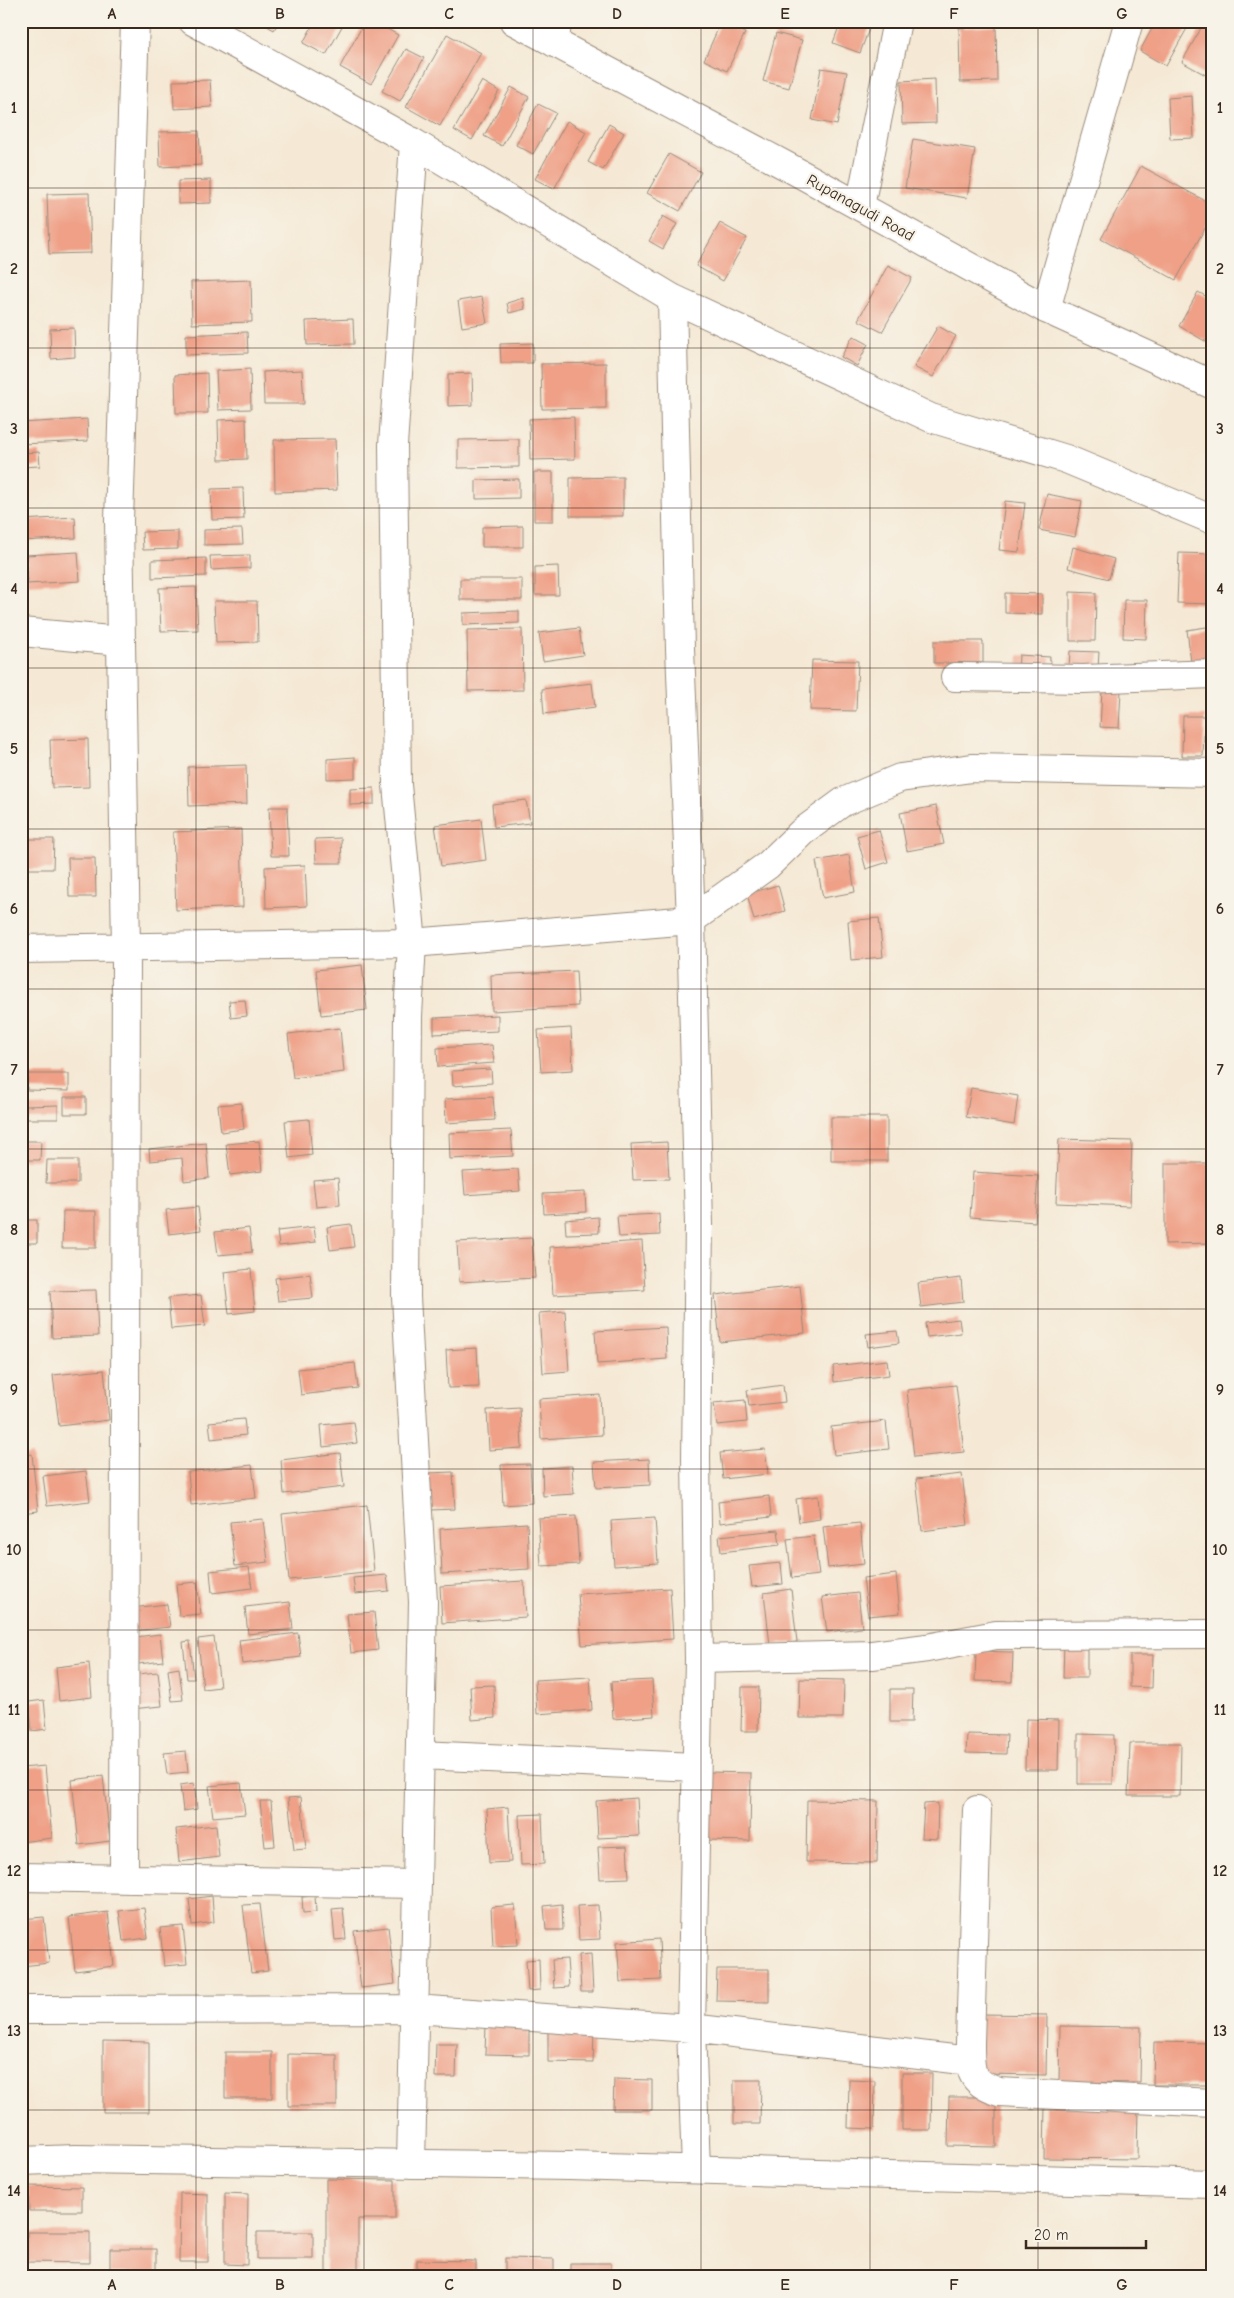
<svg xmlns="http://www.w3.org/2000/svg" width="1234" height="2298" font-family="'Comic Neue',sans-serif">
	<rect width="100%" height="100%" fill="#f7f3e8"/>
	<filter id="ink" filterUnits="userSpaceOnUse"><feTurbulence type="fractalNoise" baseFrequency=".02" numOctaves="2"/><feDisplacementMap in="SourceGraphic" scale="10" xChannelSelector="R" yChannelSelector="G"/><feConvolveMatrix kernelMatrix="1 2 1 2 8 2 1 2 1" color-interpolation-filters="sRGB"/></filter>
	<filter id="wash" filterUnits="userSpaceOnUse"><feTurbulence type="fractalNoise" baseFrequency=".0096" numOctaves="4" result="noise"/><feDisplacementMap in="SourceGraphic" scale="20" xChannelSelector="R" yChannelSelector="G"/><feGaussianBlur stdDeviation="1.12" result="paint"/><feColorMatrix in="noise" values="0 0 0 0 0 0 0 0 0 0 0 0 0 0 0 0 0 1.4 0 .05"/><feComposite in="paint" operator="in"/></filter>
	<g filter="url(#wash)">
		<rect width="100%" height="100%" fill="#f5e9d5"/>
		<g id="blocks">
			<!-- building -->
			<path fill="#efa087" d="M259,21H279L274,30Z
				M315,21H345L326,55L303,43Z
				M365,21H373L398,35L371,84L340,67Z
				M805,21H828L825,29Z
				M841,21H872L860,53L833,43Z
				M1156,21H1186L1190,23L1166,66L1140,51Z
				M1205,21L1213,24V79L1182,62Z
				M721,22L745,33L727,71L704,60Z
				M996,26L997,81L960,82L959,28Z
				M776,33L802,40L789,88L763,81Z
				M447,34L481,53L440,126L406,107Z
				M406,49L424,58L400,101L382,91Z
				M821,68L847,72L837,125L812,120Z
				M935,79L936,123L902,124L901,81Z
				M210,80L212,107L174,109L173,81Z
				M482,81L499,91L472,140L454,130Z
				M511,87L529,97L502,146L484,136Z
				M1192,96L1194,138L1170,139L1168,98Z
				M538,104L556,113L533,154L516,145Z
				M567,121L586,132L554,189L535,179Z
				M609,124L624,133L603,170L588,162Z
				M199,131L201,165L160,167L159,132Z
				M913,139L975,149L967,198L905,188Z
				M669,154L701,172L680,211L647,193Z
				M1141,166L1213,205V214L1176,280L1101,239Z
				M211,180V203L178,204V181Z
				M89,193L91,253L49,254L47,194Z
				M663,216L677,224L663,249L649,241Z
				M720,223L747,238L723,281L696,266Z
				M888,265L912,278L882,332L858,320Z
				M251,280L252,322L192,324L191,282Z
				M1198,292L1213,300V339L1210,344L1179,326Z
				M482,297L487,323L462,327L458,301Z
				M523,298L525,309L509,313L507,303Z
				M353,319L354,344L307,345L306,321Z
				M938,326L956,336L933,377L914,367Z
				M74,328L75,357L51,359L50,329Z
				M247,332L248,353L186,355V335Z
				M853,336L868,344L857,366L841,357Z
				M533,343V363H501L500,344Z
				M606,363V408L542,409L541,364Z
				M250,369L251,409L218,410L216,371Z
				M302,370L304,404H264L263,372Z
				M207,373L208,413H176L175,375Z
				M472,373L473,405L448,406V374Z
				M574,417L575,459L530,460L529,419Z
				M87,419L88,441L21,444V423Z
				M246,419L247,459L219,460L218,420Z
				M335,439L337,490L275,492L274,440Z
				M519,439V467L458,468V440Z
				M39,452L40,466L21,467V453Z
				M534,472H553V521H534Z
				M623,477V516H570V478Z
				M519,479V498L476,499V480Z
				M243,488L244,519L212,520L211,489Z
				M1047,494L1082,501L1075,537L1039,530Z
				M1005,501L1025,503L1019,552L999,550Z
				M75,517L76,538L21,541V520Z
				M523,526V547H482V527Z
				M242,529L243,544L204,545V530Z
				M178,531V549L143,550L142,532Z
				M1073,547L1114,559L1109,579L1068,568Z
				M78,552L80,581L27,584L26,555Z
				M1179,553L1213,554V604L1177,603Z
				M250,555V568L211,570L210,556Z
				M206,558V576L152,578V560Z
				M558,566L559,595H535V567Z
				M460,579H522V600H460Z
				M196,587L198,630L161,631L159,588Z
				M1070,592L1096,593L1095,641H1070Z
				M1005,593L1042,594V614L1005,613Z
				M1124,600H1147L1146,639L1123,638Z
				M214,601H257L258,642L216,643Z
				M519,611V623L463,625V613Z
				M1213,626V659L1191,662L1187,630Z
				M579,628L583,655L543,661L539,633Z
				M522,629L523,690L468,691L467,630Z
				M934,641H983V663H934Z
				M1070,651L1099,652L1098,669L1069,668Z
				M1019,655L1050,657L1049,676L1018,674Z
				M812,660L858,661L856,711L810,710Z
				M592,683L595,707L544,714L542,689Z
				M1102,690L1121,691L1119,728L1100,727Z
				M1183,716H1205L1203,756H1182Z
				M88,739L89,787L52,788L50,740Z
				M355,757V778L327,779V759Z
				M246,765L247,804L189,806L188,767Z
				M374,788V804L350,805V789Z
				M526,800L530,823L494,827L492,804Z
				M936,806L944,844L907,851L900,813Z
				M269,807H287L289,856H271Z
				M481,819L486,860L441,866L435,825Z
				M241,829L243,907L176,910L173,832Z
				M879,830L888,862L866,869L857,836Z
				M341,838L342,863H316L315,839Z
				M21,839H54L53,869H21Z
				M849,855L855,892L823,898L816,861Z
				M68,858H95L96,897H69Z
				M305,865L307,906L266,908L265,867Z
				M778,885L785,911L754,920L747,894Z
				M879,918L883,957L851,960L848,921Z
				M362,965L367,1010L321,1015L316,970Z
				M576,971L578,1006L492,1011L491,975Z
				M245,1000L247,1016L231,1018L229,1001Z
				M498,1015V1031L434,1034V1018Z
				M340,1028L344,1072L293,1078L288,1034Z
				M571,1028L573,1070L541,1072L538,1030Z
				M492,1045L494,1063L438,1067L437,1048Z
				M491,1069L492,1083L453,1086L452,1071Z
				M28,1074H69V1091L27,1090Z
				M971,1088L1018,1096L1014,1125L966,1117Z
				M64,1097H86V1114H64Z
				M493,1097L495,1120L446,1123L445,1099Z
				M241,1103L244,1129L221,1132L218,1105Z
				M58,1105V1119H26V1106Z
				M831,1117H887V1161H831Z
				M309,1119L312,1155L289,1158L285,1121Z
				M511,1130L513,1156L450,1159L449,1133Z
				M1059,1139L1132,1141L1130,1206L1056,1203Z
				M21,1141H41L40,1160H21Z
				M259,1141L262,1171L230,1175L226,1144Z
				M667,1142L669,1179L633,1180L631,1144Z
				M206,1143L209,1178L184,1181L182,1158L150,1161L149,1149Z
				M47,1160H78V1183H46Z
				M1165,1163H1213V1243L1165,1244Z
				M518,1169L520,1191L465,1195L463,1172Z
				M973,1172L1038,1176L1035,1222L970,1217Z
				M338,1178L340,1205L316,1207L313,1180Z
				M585,1192L586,1212L544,1214L543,1194Z
				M198,1207L201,1230L169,1234L166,1210Z
				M63,1211H96V1248H62Z
				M659,1214L660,1235L619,1237L617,1216Z
				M598,1217L599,1233L566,1234L565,1220Z
				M21,1220H37V1243H21Z
				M351,1224L354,1247L330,1250L327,1227Z
				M314,1227L316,1242L279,1246L277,1231Z
				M249,1228L252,1252L218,1255L215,1232Z
				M532,1238L535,1278L459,1282L457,1242Z
				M642,1241L645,1290L553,1295L550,1247Z
				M251,1269L255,1311L229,1314L224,1272Z
				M310,1274L313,1298L278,1301L275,1278Z
				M961,1278L963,1302L921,1307L918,1283Z
				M800,1286L805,1333L720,1342L715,1295Z
				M96,1290L98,1336L52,1338L50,1291Z
				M201,1295L205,1326L171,1329L168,1298Z
				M565,1311L569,1371L543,1373L539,1313Z
				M959,1319L961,1333L927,1337L925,1323Z
				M666,1327L667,1359L597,1364L595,1331Z
				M897,1331L899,1343L868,1347L866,1334Z
				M477,1348L479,1387L448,1388L446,1350Z
				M887,1360L889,1375L834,1382L833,1366Z
				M355,1363L358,1388L301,1395L298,1369Z
				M104,1370L109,1420L59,1426L53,1375Z
				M783,1385L785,1402L749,1406L747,1390Z
				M956,1385L964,1452L914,1457L907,1390Z
				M600,1395L602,1435L541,1439L539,1399Z
				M745,1400L747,1422L717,1425L714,1403Z
				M520,1408L522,1448L489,1450L487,1410Z
				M21,1415L24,1433H21Z
				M244,1419L246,1435L211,1439L209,1422Z
				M886,1421L889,1449L834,1455L831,1427Z
				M354,1422L357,1443L323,1447L321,1425Z
				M765,1449L768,1474L723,1479L720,1453Z
				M340,1453L344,1487L284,1494L281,1460Z
				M32,1454L38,1511L21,1513V1456Z
				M649,1459L650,1485L596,1488L594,1462Z
				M530,1464L532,1503L503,1505L501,1465Z
				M252,1465L256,1498L191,1505L188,1472Z
				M572,1466L574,1494L543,1496L542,1468Z
				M86,1471L90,1501L47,1506L43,1476Z
				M453,1472L455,1509L430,1510L428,1473Z
				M962,1474L968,1525L922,1531L916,1479Z
				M769,1496L771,1517L720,1523L718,1502Z
				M818,1496L820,1519L799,1522L796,1499Z
				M367,1505L374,1571L289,1580L282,1514Z
				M576,1516L579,1564L541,1566L538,1518Z
				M655,1518L658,1563L614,1566L611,1521Z
				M263,1519L268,1562L235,1566L230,1522Z
				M527,1523L529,1569L442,1574L440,1529Z
				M860,1523L864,1564L828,1568L823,1527Z
				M778,1530L780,1545L721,1552L719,1536Z
				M814,1536L819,1575L792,1578L787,1539Z
				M781,1563L783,1584L752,1587L749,1566Z
				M249,1567L252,1588L212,1593L210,1571Z
				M896,1574L900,1613L868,1616L863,1578Z
				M387,1575L389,1591L355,1594L353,1578Z
				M524,1581L526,1617L442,1623L440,1586Z
				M197,1582L201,1614L179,1616L176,1584Z
				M670,1588L673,1639L582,1645L578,1594Z
				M791,1589L797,1642L770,1645L764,1593Z
				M858,1593L862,1628L827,1632L822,1597Z
				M290,1602L293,1629L248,1634L245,1607Z
				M167,1604L170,1627L133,1631L131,1608Z
				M374,1612L378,1650L351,1653L347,1614Z
				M298,1633L301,1657L242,1664L239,1640Z
				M160,1634L163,1661L130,1665L127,1638Z
				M214,1637L220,1687L203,1689L198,1639Z
				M190,1641L194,1679H187L183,1642Z
				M1064,1643L1087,1644V1678H1063Z
				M976,1651L1013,1652L1012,1682L975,1681Z
				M1130,1655H1153L1152,1688L1130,1687Z
				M89,1663L92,1697L59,1701L56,1667Z
				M179,1668L183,1700L172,1701L168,1670Z
				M158,1672L162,1706L131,1709L127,1675Z
				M590,1677L592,1710L537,1714L535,1680Z
				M800,1679L844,1680L843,1718H799Z
				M652,1680L654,1716L613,1719L611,1682Z
				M494,1685L495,1718L472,1720L470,1686Z
				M742,1687H759L758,1731H741Z
				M890,1689H913L912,1722H890Z
				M44,1700L47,1729L32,1731L29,1702Z
				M1026,1719L1059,1720L1058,1770H1025Z
				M967,1734L1007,1735L1006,1754L966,1753Z
				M1078,1734L1114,1735L1113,1784H1078Z
				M1130,1743H1181L1180,1796H1128Z
				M186,1751L188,1772L167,1774L164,1753Z
				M45,1766L52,1838L21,1842V1768Z
				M708,1772L751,1773L750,1841L707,1840Z
				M103,1776L110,1841L79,1845L72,1780Z
				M194,1783L197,1809L183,1811L180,1785Z
				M241,1783L245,1814L213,1817L209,1786Z
				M301,1797L306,1849L294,1850L288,1798Z
				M637,1798L639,1836L598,1838L596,1801Z
				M807,1800L878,1801L877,1863L806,1862Z
				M260,1801H271L275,1846L265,1847Z
				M938,1803L937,1839L922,1838L924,1804Z
				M508,1807L511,1862L489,1863L487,1809Z
				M542,1814L544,1864L521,1865L519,1815Z
				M216,1825L219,1857L179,1862L176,1829Z
				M627,1846L629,1878L600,1879L598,1847Z
				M212,1896L214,1922L192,1925L189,1899Z
				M315,1896L316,1912L303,1913L302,1897Z
				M260,1904L268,1971L251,1973L243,1905Z
				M562,1904L563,1930H546L544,1906Z
				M515,1905L518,1945L493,1946L491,1907Z
				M598,1905L600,1939L579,1940L577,1906Z
				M144,1908L148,1938L123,1941L119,1911Z
				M343,1908L346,1939L335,1940L332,1909Z
				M108,1912L114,1966L75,1971L69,1917Z
				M44,1917L49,1963L22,1966L21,1919Z
				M183,1926L187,1964L164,1966L160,1928Z
				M388,1927L395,1984L361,1988L354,1931Z
				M659,1939L661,1980L620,1982L617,1942Z
				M591,1954L593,1992H581L579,1955Z
				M539,1959L540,1990L528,1991L526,1960Z
				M567,1959L569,1987L554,1988L552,1960Z
				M717,1969H769V2002L716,2001Z
				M981,2014L1047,2015L1046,2075L980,2074Z
				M486,2026H529V2055L485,2054Z
				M1060,2026L1141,2027L1140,2083L1059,2082Z
				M548,2030H594L593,2063L548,2062Z
				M103,2041L149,2042V2112H103Z
				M1154,2042L1213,2043V2085H1153Z
				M436,2044H457L456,2077H435Z
				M225,2052H272V2098H225Z
				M288,2054L337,2055V2106H288Z
				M902,2073H932L931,2130H902Z
				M614,2079L652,2080V2110H613Z
				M734,2080H761L760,2124H734Z
				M849,2080L875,2081L874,2129L848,2128Z
				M949,2097H996V2147L948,2146Z
				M1045,2105L1138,2106L1137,2159L1044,2158Z
				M326,2179L395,2180V2219H358V2273L326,2272Z
				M28,2186L82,2187V2211H29Z
				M180,2193L208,2194V2262H179Z
				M225,2193L248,2194L247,2265L225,2264Z
				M27,2232H90V2263L27,2262Z
				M257,2232H313V2259H257Z
				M110,2249H156V2273H110Z
				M505,2258L554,2259V2277H505Z
				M417,2260L476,2261V2277H417Z
				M570,2263H611V2277H570Z"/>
		</g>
	</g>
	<g filter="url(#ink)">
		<use href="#blocks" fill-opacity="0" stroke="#988a7a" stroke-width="1"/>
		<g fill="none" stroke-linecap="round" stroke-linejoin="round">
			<defs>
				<path id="minor" d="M193,21L414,143L672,298L931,418L1066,459L1213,520
					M555,43L557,21
					M860,206L897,21
					M672,298L680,649L691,920L699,1224L696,1458L699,1659L691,2028L696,2169
					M1046,309L1129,21
					M21,632L121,641
					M955,677L1083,679L1213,674
					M21,949L412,943L691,920L768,865L802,832L843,802L900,778L972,768L1213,773
					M699,1659L872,1655L927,1648L996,1635L1213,1634
					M420,1755L696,1767
					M977,1810L970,2042C970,2071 969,2082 999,2092L1213,2103
					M21,1877L417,1884
					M124,1878L126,948L119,521L135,21
					M21,2010L414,2009L691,2028L970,2061
					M21,2161L75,2159L569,2166L1213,2184
					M411,2164L423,1602L406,1297L408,1016L412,943L397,785L393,445L414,143"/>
				<path id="primary" d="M514,21L790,168L1046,309L1213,385"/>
			</defs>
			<!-- minor casing -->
			<use href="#minor" stroke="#988a7a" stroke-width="30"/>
			<!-- primary casing -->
			<use href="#primary" stroke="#988a7a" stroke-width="30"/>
			<!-- minor -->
			<use href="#minor" stroke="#fff" stroke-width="28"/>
			<!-- primary -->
			<use href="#primary" stroke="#fff" stroke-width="28"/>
		</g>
	</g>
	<!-- grid -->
	<path fill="none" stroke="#3b2a1e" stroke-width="1" stroke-opacity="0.55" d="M196,21V2277M364,21V2277M533,21V2277M701,21V2277M870,21V2277M1038,21V2277M21,188H1213M21,348H1213M21,508H1213M21,668H1213M21,829H1213M21,989H1213M21,1149H1213M21,1309H1213M21,1469H1213M21,1630H1213M21,1790H1213M21,1950H1213M21,2110H1213"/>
	<g text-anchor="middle" stroke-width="4.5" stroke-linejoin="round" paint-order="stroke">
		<!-- street labels -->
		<g font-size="16" fill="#3b2a1e" stroke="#f7f3e8">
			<text transform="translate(861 207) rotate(29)" y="6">Rupanagudi Road</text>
		</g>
	</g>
	<!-- margin -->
	<rect width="1234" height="2298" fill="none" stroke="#f7f3e8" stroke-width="55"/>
	<!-- scale -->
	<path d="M1026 2240v8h120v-8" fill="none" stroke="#3b2a1e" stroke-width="2.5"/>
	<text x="1034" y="2240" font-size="15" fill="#3b2a1e" stroke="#f7f3e8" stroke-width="4" paint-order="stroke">20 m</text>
	<rect x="28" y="28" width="1178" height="2242" fill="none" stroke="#3b2a1e" stroke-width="2"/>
	<g font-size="16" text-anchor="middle" font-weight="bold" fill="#3b2a1e">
		<text x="112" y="19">A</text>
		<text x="280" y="19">B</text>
		<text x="449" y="19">C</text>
		<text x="617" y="19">D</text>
		<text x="785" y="19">E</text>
		<text x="954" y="19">F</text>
		<text x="1122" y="19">G</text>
		<text x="14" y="113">1</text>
		<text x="1220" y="113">1</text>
		<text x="14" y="274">2</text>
		<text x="1220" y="274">2</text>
		<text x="14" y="434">3</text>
		<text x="1220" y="434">3</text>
		<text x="14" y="594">4</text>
		<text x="1220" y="594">4</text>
		<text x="14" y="754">5</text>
		<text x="1220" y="754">5</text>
		<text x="14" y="914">6</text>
		<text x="1220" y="914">6</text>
		<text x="14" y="1075">7</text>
		<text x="1220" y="1075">7</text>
		<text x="14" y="1235">8</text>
		<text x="1220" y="1235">8</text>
		<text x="14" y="1395">9</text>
		<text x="1220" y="1395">9</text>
		<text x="14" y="1555">10</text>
		<text x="1220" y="1555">10</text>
		<text x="14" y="1715">11</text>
		<text x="1220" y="1715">11</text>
		<text x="14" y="1876">12</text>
		<text x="1220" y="1876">12</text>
		<text x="14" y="2036">13</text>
		<text x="1220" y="2036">13</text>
		<text x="14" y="2196">14</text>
		<text x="1220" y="2196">14</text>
		<text x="112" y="2290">A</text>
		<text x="280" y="2290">B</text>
		<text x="449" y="2290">C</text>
		<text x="617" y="2290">D</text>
		<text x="785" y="2290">E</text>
		<text x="954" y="2290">F</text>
		<text x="1122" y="2290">G</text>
	</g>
</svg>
